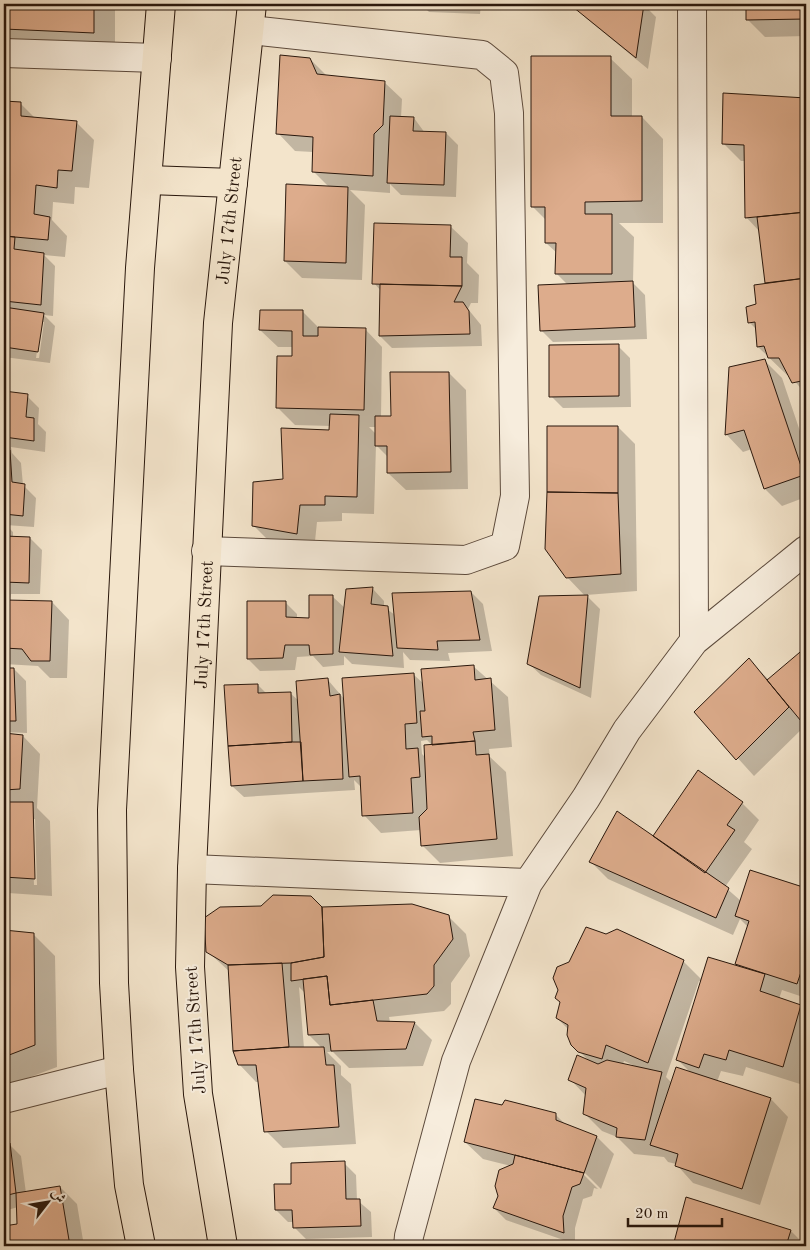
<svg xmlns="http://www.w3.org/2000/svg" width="810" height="1250" font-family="'Old Standard TT',Amiri,serif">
	<rect width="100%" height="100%" fill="#f3e4cb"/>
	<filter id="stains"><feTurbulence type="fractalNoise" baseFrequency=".004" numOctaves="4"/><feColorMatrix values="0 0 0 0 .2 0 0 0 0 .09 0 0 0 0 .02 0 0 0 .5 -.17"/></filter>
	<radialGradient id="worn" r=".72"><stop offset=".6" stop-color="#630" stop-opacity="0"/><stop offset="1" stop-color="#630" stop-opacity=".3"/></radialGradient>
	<!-- shadow -->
	<path fill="#0003" fill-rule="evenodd" d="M4,4H115V54L4,49Z
		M421,4H481L480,14L429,12Z
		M575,4L644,5L656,17L648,69L587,19L575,7Z
		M747,4H806V36L765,37L747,19Z
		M610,58L632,79V117H642L663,139V223H619L634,237L633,283L645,295L647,339L553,342L541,330L568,285L556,273L557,253L546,243V220L532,206Z
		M310,59L327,76L384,82L402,99L401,118H414L425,133H446L458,145L456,197L401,195L390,184V193L350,190L365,205L362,280L302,278L285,261L329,187L313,171V152L295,151L278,133Z
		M724,94L806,99V395L790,375H787L758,347L757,330L749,322L767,284L760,232L746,217V161H741L724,144Z
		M4,103L21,104L35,118L76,122L94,140L89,188L75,187L74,204L53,202L52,220L67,236L65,257L44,255L55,266L53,316L44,315L55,326L50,363L4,357ZM41,322H44L39,358H36Z
		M450,226L468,243L467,263L479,275L478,303H471L468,309L481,325L482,346L392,348L380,336L381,291L374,283Z
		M303,312L319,328L365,329L382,347L381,418H393L449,373L466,390L468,489L406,490L388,473V457L376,445L374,514L342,513V521L317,522L314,551L271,543L254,526L284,481L331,431V426L295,425L277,407L293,357V347H278L260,330ZM369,427H376V434Z
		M618,346L630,358L631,407L563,408L551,396Z
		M765,361L782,378L806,449V497L782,506L765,489L752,449L743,452L726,434Z
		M4,393L27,396L39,408L38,424L46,432L45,452L11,447L12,453L21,463L23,485L36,498L34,527L6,525L13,532V538H30L42,550L40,594H11L10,601L52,602L69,620L67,678H50L38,666L4,664V606H6L7,599H4Z
		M618,427L635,444L637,591L586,595L600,609L591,698L541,675L528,663L586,597L567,577Z
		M373,589L384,601V607L395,615L471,592L483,604L492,651L448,653L450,661L410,660L403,652L404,668L352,664L344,656V665L323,667L313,656L297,657L295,670L260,671L248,659L285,602L297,614V619H310L333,597L345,608Z
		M806,649V725L754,776L696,712L749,660L769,680Z
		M473,666L508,697L512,747L489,749L490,757L506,772L513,856L440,863L423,846L421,830L381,833L364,815L362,788L354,780L355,790L244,797L232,786L258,685L267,694L290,693L299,701L328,680L345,700L414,675L424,684ZM427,740L433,746L426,758L422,754L421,741Z
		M4,669H14L26,681L27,733L4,732Z
		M4,734L23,736L40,754L37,808L50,821L52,896L8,893V912H4ZM32,819H35L37,885H34Z
		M742,803L759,820L744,842L752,849L725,887L741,901L750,872L806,890V998L782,990L779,999L800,1006L806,1012V1062L800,1084L746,1067L743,1076L721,1071L717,1082L771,1099L788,1117L760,1205L693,1183L676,1164L668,1162L664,1157L634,1154L617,1137L602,1131L584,1113L586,1096L570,1079L589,1061L572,1044L569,1030L557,1018L683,961L702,980L736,966L748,927L740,919L733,935L608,879L591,862ZM699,981L702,982L677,1059L691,1073L672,1083L666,1077ZM624,1061L635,1066V1067L623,1064Z
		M322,908L448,916L466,934L470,956L451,983V1004L444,1011L389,1017L390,1022L415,1023L432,1040L423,1066L349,1068L333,1052H327L341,1066V1075L351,1084L356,1144L283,1148L266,1131L259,1082H256L239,1064L230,972L207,951ZM299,987L305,993L309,1035L322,1048H304Z
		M4,931L33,934L55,956L57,1067L4,1087Z
		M556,1115L567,1126L597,1137L614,1154L601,1189L580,1168L578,1169L598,1189L594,1188L592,1196L583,1199L575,1228V1244L506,1220L494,1208L511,1166L483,1159L465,1142Z
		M9,1144L21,1156L26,1193L60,1187L77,1204L84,1246H4V1227L18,1226V1207L4,1211V1145Z
		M344,1163L356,1175L357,1200L371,1212L372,1237L306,1239L294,1227V1222H288L276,1210L292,1186Z
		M687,1198L791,1231L806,1246H674Z"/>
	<!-- building -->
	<path fill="#ddac8c" stroke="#29170c" d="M4,4H94V33L4,29Z
		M574,4H644L636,58L573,7Z
		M746,4H806V19L746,20Z
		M280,55L310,58L317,74L385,81L383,125L374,134L373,176L312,172L313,137L276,134Z
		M531,56H611V116H642V201L585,202V214H612V274H555L556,243H545V207H531Z
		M723,93L806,98V212L745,218L744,145L722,144Z
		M4,101L21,102V116L77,121L72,171L58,170L57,188L36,185L34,214L50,217L48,240L4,236Z
		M390,116L414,117L413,131L446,132L444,185L387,183Z
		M286,184L348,187L346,263L284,261Z
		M806,212V278L765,283L757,217Z
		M374,223L451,225L450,257H462V286L372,284Z
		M4,236L15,237L14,249L44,253L41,305L4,301Z
		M806,278V380L792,383L779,358H768L764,346L757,347L755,322L748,323L746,307L756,304L754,285Z
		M633,281L635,327L540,331L538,285Z
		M380,284L462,286L454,302H463L469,311L470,334L379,336Z
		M4,307L44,313L38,352L4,347Z
		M260,310H303V336H318V327L366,328L364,410L276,408L277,356H292V331L259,330Z
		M619,344V396L549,397V345Z
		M765,359L804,475L764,489L744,430L725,435L729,367Z
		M390,372H449L451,472L387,473V446H375V416H391Z
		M4,391L28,394L26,417L34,418V441L4,437Z
		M330,414L359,415L357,497L325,496V505H300L297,534L252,526L253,482L283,479L281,428L329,430Z
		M547,426H618V493L547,492Z
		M4,449L10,450L12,482L25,484L23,516L4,514Z
		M547,492L618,493L621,574L566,578L545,549Z
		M4,536L30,537L29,583L4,582Z
		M373,587L371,604L388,606L393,656L339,652L346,589Z
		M471,591L480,640L437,641L438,650L397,648L392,593Z
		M309,595H333V654L310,655L309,645H285L283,658L247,659V601H286V617L309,618Z
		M588,595L580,688L527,664L539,596Z
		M6,600L52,601L50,661H31L22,649L4,648Z
		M806,647V727L767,680Z
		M749,658L789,707L736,760L694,712Z
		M474,665L475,680L491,678L495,730L473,732L475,741L432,745V736L422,737L420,711H425L421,669Z
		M4,668H14L16,721H4Z
		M414,673L417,723L405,724L406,749L418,748L420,777L411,778L413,813L362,816L360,776L349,777L342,678Z
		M328,678L330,696L340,694L343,779L303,781L296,681Z
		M258,684V693L291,692L292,742L228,746L224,685Z
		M4,733L23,735L20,789L4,790Z
		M475,741L476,755L489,754L497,839L421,846L419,817L427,809L424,745Z
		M292,742H301L303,781L231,786L228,746Z
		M698,770L743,802L727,825L735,830L705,873L653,836Z
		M4,802H33L35,879L4,877Z
		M617,811L729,888L716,918L589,862Z
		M750,870L806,888V968L803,966L797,984L735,964L749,921L735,916Z
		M273,895L311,896L322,907L324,957L291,963L228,965L206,952L204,918L220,907L261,906Z
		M412,904L449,915L453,939L434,965V986L427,994L330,1005L327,976L291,981V963L324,957L322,907Z
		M586,927L606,934L617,929L684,960L648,1063L606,1045L602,1059L578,1052L571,1045L567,1035L568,1025L556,1018L560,1002L555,998L558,990L553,978L557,967L569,962Z
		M4,930L34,933L35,1045L4,1057Z
		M708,957L765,974L760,991L801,1005L783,1067L729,1050L726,1060L704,1054L699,1068L676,1060Z
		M282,963L289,1047L233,1051L228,965Z
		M327,976L330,1005L373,1000L377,1021L415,1022L406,1049L331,1051L329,1034L308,1035L303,979Z
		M289,1047H324L326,1065H334L339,1127L264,1132L256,1065H238L233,1051Z
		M577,1055L598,1064L607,1060L662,1072L645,1140L616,1137L617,1128L583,1114L586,1088L568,1080Z
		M676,1067L771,1098L742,1189L675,1166L678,1154L650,1145Z
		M475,1099L502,1105L505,1100L556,1113V1120L597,1136L584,1173L464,1142Z
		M10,1143L16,1193L4,1196V1144Z
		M515,1155L584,1173L580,1184L572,1187L563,1216L564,1233L493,1208L498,1196L495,1186L499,1170L513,1164Z
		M345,1161L346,1199H360L361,1226L293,1228L292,1210H275L274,1184H291V1163Z
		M60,1186L70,1246H4V1226L17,1224L16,1193Z
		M686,1197L791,1230L786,1246H673Z"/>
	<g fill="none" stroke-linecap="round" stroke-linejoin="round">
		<defs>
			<path id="minor" d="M692,4L694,641
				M4,53L157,58
				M206,551L466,560L505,546L515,496L509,113L504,73L482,55L251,30
				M192,869L528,883
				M4,1099L119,1070
				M408,1246L409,1236L456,1061L528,883L586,798L627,730L694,641L806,550"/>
			<g id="major">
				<path d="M148,180L233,183"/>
				<path d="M141,1246L129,1185L119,1070L114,983L112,810L140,268L161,4"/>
				<path id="s1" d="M223,1246L198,1094L190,967L192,869L218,323L252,4"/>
			</g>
		</defs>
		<!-- minor casing -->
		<use href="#minor" stroke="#5c4a3c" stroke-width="30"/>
		<!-- major casing -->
		<use href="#major" stroke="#29170c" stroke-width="30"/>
		<!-- minor -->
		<use href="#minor" stroke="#f7eddd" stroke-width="28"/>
		<!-- major -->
		<use href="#major" stroke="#f3e4cb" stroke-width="28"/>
	</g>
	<g text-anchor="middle" stroke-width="4" stroke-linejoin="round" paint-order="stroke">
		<!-- street labels -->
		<g font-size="18" fill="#29170c" stroke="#f7eddd">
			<text dy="6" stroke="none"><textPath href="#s1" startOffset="1029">July 17th Street</textPath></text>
			<text dy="6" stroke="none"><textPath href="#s1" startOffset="624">July 17th Street</textPath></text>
			<text transform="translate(195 1030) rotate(-94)" y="6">July 17th Street</text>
		</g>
	</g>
	<!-- margin -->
	<rect width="810" height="1250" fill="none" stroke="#f3e4cb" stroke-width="20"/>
	<rect x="5" y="5" width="800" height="1240" fill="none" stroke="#29170c" stroke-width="2.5"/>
	<rect x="10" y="10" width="790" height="1230" fill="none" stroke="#29170c"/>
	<!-- north arrow -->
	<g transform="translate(48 1202) rotate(59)" stroke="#f7eddd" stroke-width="4" paint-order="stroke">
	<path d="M0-4L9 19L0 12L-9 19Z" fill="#29170c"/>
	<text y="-8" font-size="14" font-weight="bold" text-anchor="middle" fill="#29170c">ش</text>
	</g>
	<!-- scale -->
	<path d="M628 1218v8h94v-8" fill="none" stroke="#29170c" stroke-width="2.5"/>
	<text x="635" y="1218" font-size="15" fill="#29170c" stroke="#f7eddd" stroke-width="4" paint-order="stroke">20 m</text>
	<rect width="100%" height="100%" filter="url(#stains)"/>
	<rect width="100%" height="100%" fill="url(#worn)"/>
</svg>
